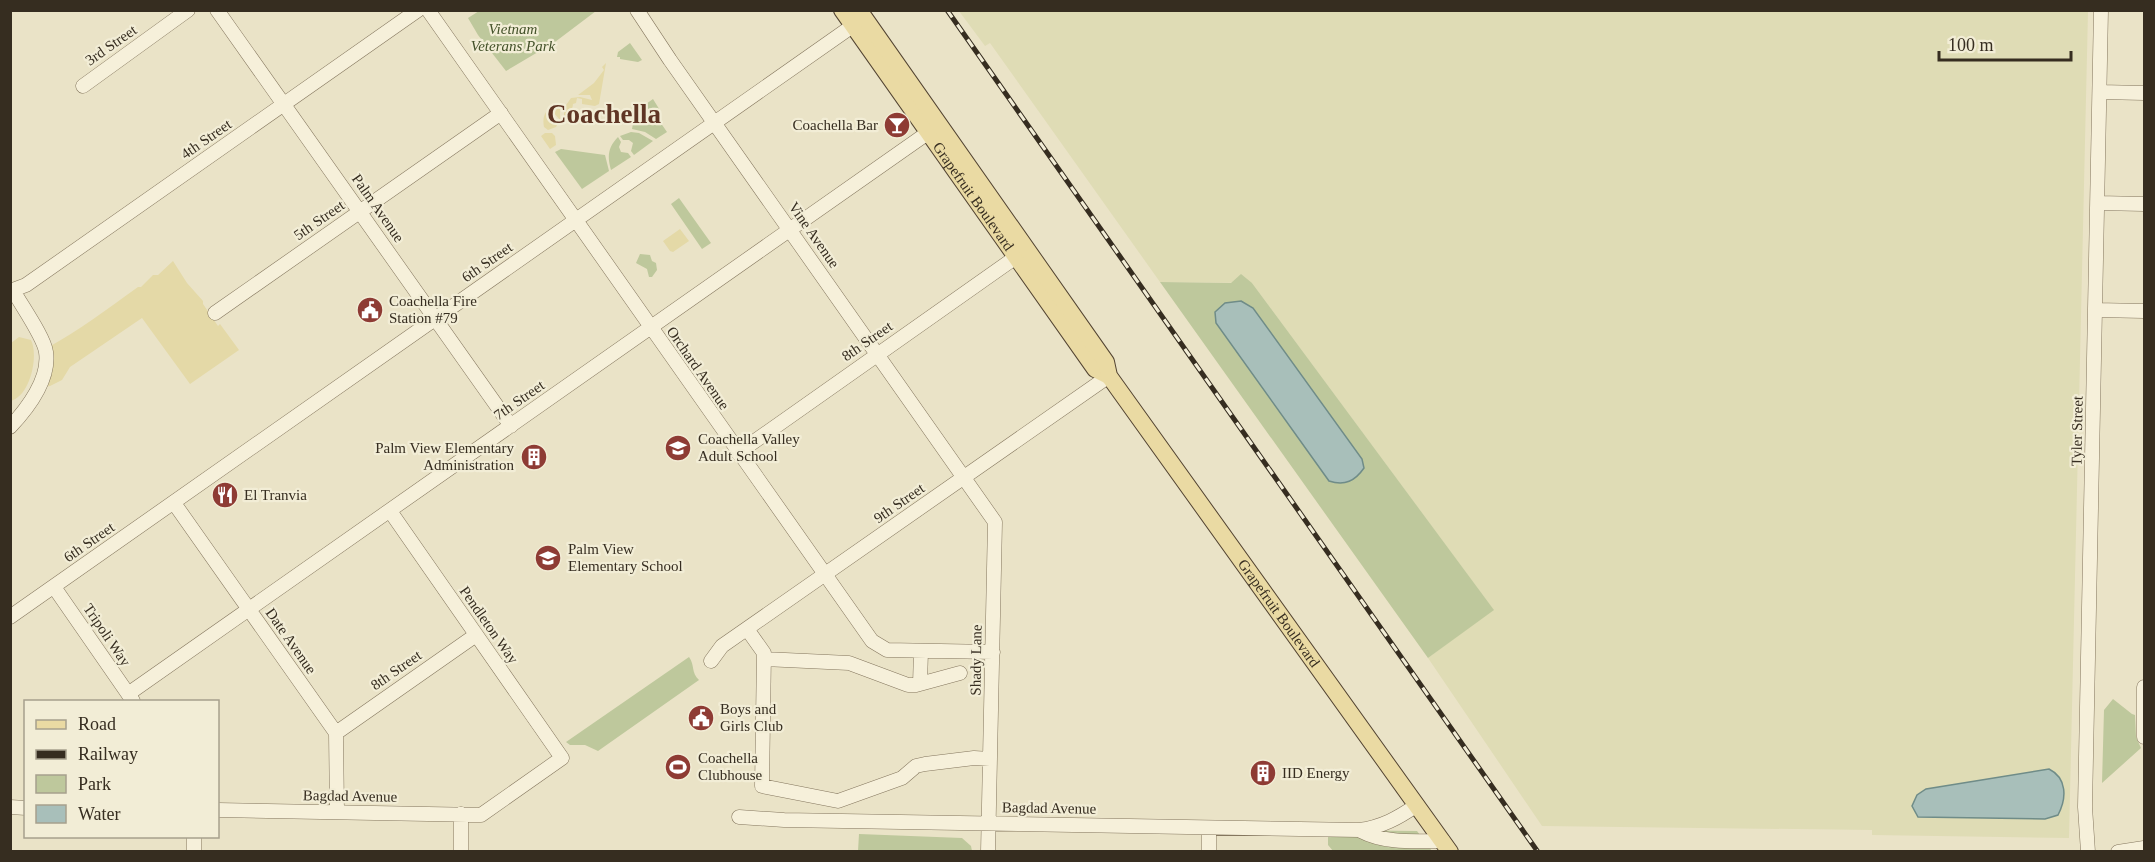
<svg xmlns="http://www.w3.org/2000/svg" width="2155" height="862" font-family="'Times New Roman',serif">
	<rect width="100%" height="100%" fill="#eae3c7"/>
	<!-- farmland -->
	<path fill="#dfdcb5" d="M959,11H2088L2069,838L1872,835V830L1542,826L1428,658L1493,609L1252,283L1160,282L990,43L985,46Z"/>
	<!-- green -->
	<path fill="#bec89c" d="M479,11V10L596,11L555,42L506,71L478,35L468,18Z
		M630,43L642,60L638,62L620,59V57H617L618,52Z
		M653,99L661,112V117L658,119L667,132L656,139L645,132L632,129L637,102L646,104Z
		M631,132L639,133L653,141L634,155L631,151L633,143L629,140H623L620,136Z
		M618,137L621,142L619,147L621,152L628,153L631,157L611,170C607,157 608,147 618,137Z
		M561,149L605,155L609,171L582,189L555,152Z
		M679,198L711,243L702,249L671,204Z
		M640,254L650,255L652,261L656,263L657,270L652,277H649L647,269L636,263Z
		M1241,274L1252,283L1494,610L1428,658L1160,282L1231,283Z
		M689,657C695,665 691,673 699,680L598,751L585,745H570L566,742Z
		M2113,699L2132,714L2135,715L2136,737L2141,748L2102,783L2104,710Z
		M1328,830L1417,831L1432,851H1333L1328,845Z
		M859,834L962,838L971,846L972,851H858Z"/>
	<!-- sand -->
	<path fill="#e4d9a7" d="M606,63L599,104L595,106L582,104V99L577,98L576,103L573,104L571,116L576,117L575,123L564,121V108L571,98L580,97L592,100L590,95H578L594,83L604,70L602,67Z
		M553,106L560,109V120L554,113L548,114L547,119L550,123L559,122L556,127L548,130L544,127C542,118 545,110 553,106Z
		M545,133H552L555,136L556,145L550,149L541,136Z
		M680,229L689,241L673,252L670,251L663,241Z
		M173,261L187,283L203,301V304L218,326L220,324L239,350L190,384L142,318L70,367L62,380L50,386L39,387L45,349C79,331 107,309 138,287H141L153,275H158Z
		M19,337L31,340C39,356 30,397 10,401L11,343Z"/>
	<!-- water -->
	<path fill="#a8bfba" stroke="#6f8c88" stroke-width="1.5" d="M1241,301L1253,308L1362,459L1364,468C1355,481 1345,486 1329,481L1216,323L1215,312L1225,303Z
		M2049,769C2067,778 2067,798 2058,815L2045,819L1918,817L1912,806L1917,795L1926,789Z"/>
	<g fill="none" stroke-linecap="round" stroke-linejoin="round">
		<defs>
			<path id="minor" d="M217,10L511,426
				M428,10L872,641L887,650L993,652
				M637,10L670,60L995,522L988,852
				M83,86L188,10
				M2100,92L2144,93
				M2098,203L2144,204
				M10,291L26,285L418,10
				M2096,310L2144,311
				M215,313L501,113
				M10,427C27,409 50,379 46,352C44,337 21,305 13,290
				M738,453L1016,257
				M174,503L336,733L337,812
				M54,587L133,701
				M10,617L861,20
				M747,629L764,653L762,786L838,801L902,778L916,766L925,764L974,758L990,759
				M764,659L849,663L908,685H916L960,673
				M711,661L722,646L1109,376
				M920,684L921,651
				M2144,687V737
				M128,694L929,132
				M336,733L476,635
				M10,807L26,808
				M218,810L481,815L562,758L390,511
				M739,817L784,820L1359,830C1382,827 1398,818 1417,805
				M1361,831C1386,844 1415,841 1443,841
				M194,852V836
				M461,852V814
				M1209,852V828
				M2088,852L2085,807L2101,10
				M2118,852L2144,848"/>
			<g id="major">
				<path id="s1" d="M842,10L1095,369L1109,376"/>
				<path id="s2" d="M859,10L1106,362L1109,376L1450,852"/>
			</g>
		</defs>
		<!-- minor casing -->
		<use href="#minor" stroke="#84765e" stroke-width="15"/>
		<!-- major casing -->
		<use href="#major" stroke="#534432" stroke-width="18"/>
		<!-- minor -->
		<use href="#minor" stroke="#f6f0da" stroke-width="14"/>
		<!-- major -->
		<use href="#major" stroke="#eadaa3" stroke-width="16"/>
		<defs>
			<path id="rail" d="M947,10L1538,852"/>
		</defs>
		<!-- rail casing -->
		<use href="#rail" stroke="#362d20" stroke-width="5"/>
		<!-- rail -->
		<use href="#rail" stroke="#f2edd6" stroke-width="3" stroke-dasharray="9" stroke-linecap="butt"/>
	</g>
	<!-- icons -->
	<defs>
		<symbol id="bar-disc" viewBox="-11 -11 22 22"><circle r="9.5" fill="#8e3b34" stroke="#f2edd6"/><path d="M-6-5H6L.8 .8V4.5H3.5V6h-7V4.5H-.8V.8Z" fill="#fff"/></symbol>
		<symbol id="civic-disc" viewBox="-11 -11 22 22"><circle r="9.5" fill="#8e3b34" stroke="#f2edd6"/><path d="M-.6-6.5H3V-4.5H.6V-3L4-1V1h2V6H-6V1h2V-1L-.6-3ZM-1.2 2.5V6h2.4V2.5Z" fill="#fff"/></symbol>
		<symbol id="school-disc" viewBox="-11 -11 22 22"><circle r="9.5" fill="#8e3b34" stroke="#f2edd6"/><path d="M0-5L7-2L0 1L-7-2ZM-4 1L0 2.5L4 1V4Q0 6-4 4Z" fill="#fff"/></symbol>
		<symbol id="building-disc" viewBox="-11 -11 22 22"><circle r="9.5" fill="#8e3b34" stroke="#f2edd6"/><path d="M-4-6H4V6H1V3H-1V6H-4ZM-2.5-4.3h1.7v1.8h-1.7ZM.8-4.3h1.7v1.8H.8ZM-2.5-1h1.7V.8h-1.7ZM.8-1h1.7V.8H.8Z" fill="#fff"/></symbol>
		<symbol id="restaurant-disc" viewBox="-11 -11 22 22"><circle r="9.5" fill="#8e3b34" stroke="#f2edd6"/><path d="M-5-6h1v4h1v-4h1v4h1v-4h1v5L-1.5 .5V6h-2V.5L-5-1ZM5-6V6H3V1.5H1.5Q1.5-4 5-6Z" fill="#fff"/></symbol>
		<symbol id="stadium-disc" viewBox="-11 -11 22 22"><circle r="9.5" fill="#8e3b34" stroke="#f2edd6"/><path d="M0-5a6.5 5 0 1 0 0 10a6.5 5 0 1 0 0-10ZM-3.5-1.8h7v3.6h-7Z" fill="#fff"/></symbol>
	</defs>
	<g fill-rule="evenodd">
		<use href="#bar-disc" x="882" y="110" width="30" height="30"/>
		<use href="#civic-disc" x="355" y="295" width="30" height="30"/>
		<use href="#school-disc" x="663" y="433" width="30" height="30"/>
		<use href="#building-disc" x="519" y="442" width="30" height="30"/>
		<use href="#restaurant-disc" x="210" y="480" width="30" height="30"/>
		<use href="#school-disc" x="533" y="543" width="30" height="30"/>
		<use href="#civic-disc" x="686" y="703" width="30" height="30"/>
		<use href="#stadium-disc" x="663" y="752" width="30" height="30"/>
		<use href="#building-disc" x="1248" y="758" width="30" height="30"/>
	</g>
	<g text-anchor="middle" stroke-width="4.5" stroke-linejoin="round" paint-order="stroke">
		<!-- park labels -->
		<g font-size="15" font-style="italic" fill="#435129" stroke="#f2edd6">
			<text x="513" y="34">Vietnam<tspan x="513" dy="17">Veterans Park</tspan></text>
		</g>
		<!-- street labels -->
		<g font-size="15" fill="#362d20" stroke="#f2edd6">
			<text transform="translate(111 45) rotate(-35)" y="5">3rd Street</text>
			<text transform="translate(206 139) rotate(-35)" y="5">4th Street</text>
			<text dy="5" stroke="none"><textPath href="#s1" startOffset="228">Grapefruit Boulevard</textPath></text>
			<text transform="translate(378 208) rotate(55)" y="5">Palm Avenue</text>
			<text transform="translate(319 220) rotate(-35)" y="5">5th Street</text>
			<text transform="translate(814 235) rotate(55)" y="5">Vine Avenue</text>
			<text transform="translate(487 262) rotate(-35)" y="5">6th Street</text>
			<text transform="translate(867 341) rotate(-35)" y="5">8th Street</text>
			<text transform="translate(698 368) rotate(55)" y="5">Orchard Avenue</text>
			<text transform="translate(519 400) rotate(-35)" y="5">7th Street</text>
			<text transform="translate(2077 431) rotate(-89)" y="5">Tyler Street</text>
			<text transform="translate(899 503) rotate(-35)" y="5">9th Street</text>
			<text transform="translate(89 542) rotate(-35)" y="5">6th Street</text>
			<text dy="5" stroke="none"><textPath href="#s2" startOffset="736">Grapefruit Boulevard</textPath></text>
			<text transform="translate(489 625) rotate(55)" y="5">Pendleton Way</text>
			<text transform="translate(107 635) rotate(56)" y="5">Tripoli Way</text>
			<text transform="translate(291 641) rotate(55)" y="5">Date Avenue</text>
			<text transform="translate(976 660) rotate(-89)" y="5">Shady Lane</text>
			<text transform="translate(396 670) rotate(-35)" y="5">8th Street</text>
			<text transform="translate(350 796) rotate(1)" y="5">Bagdad Avenue</text>
			<text transform="translate(1049 808) rotate(1)" y="5">Bagdad Avenue</text>
		</g>
		<!-- poi labels -->
		<g font-size="15" fill="#362d20" stroke="#f2edd6" text-anchor="start">
			<text x="878" y="130" text-anchor="end">Coachella Bar</text>
			<text x="389" y="306">Coachella Fire<tspan x="389" dy="17">Station #79</tspan></text>
			<text x="698" y="444">Coachella Valley<tspan x="698" dy="17">Adult School</tspan></text>
			<text x="514" y="453" text-anchor="end">Palm View Elementary<tspan x="514" dy="17">Administration</tspan></text>
			<text x="244" y="500">El Tranvia</text>
			<text x="568" y="554">Palm View<tspan x="568" dy="17">Elementary School</tspan></text>
			<text x="720" y="714">Boys and<tspan x="720" dy="17">Girls Club</tspan></text>
			<text x="698" y="763">Coachella<tspan x="698" dy="17">Clubhouse</tspan></text>
			<text x="1282" y="778">IID Energy</text>
		</g>
		<!-- town labels -->
		<g font-size="27" font-weight="bold" fill="#5f3524" stroke="#f2edd6">
			<text x="604" y="123">Coachella</text>
		</g>
	</g>
	<!-- border -->
	<rect width="2155" height="862" fill="none" stroke="#362d20" stroke-width="24"/>
	<!-- legend -->
	<rect x="24" y="700" width="195" height="138" fill="#f2edd6" stroke="#a7a08d" stroke-width="1.5"/>
	<rect x="36" y="720" width="30" height="9" fill="#eadaa3" stroke="#a7a08d" stroke-width="1.5"/>
	<text x="78" y="730" font-size="18" fill="#362d20">Road</text>
	<rect x="36" y="750" width="30" height="9" fill="#362d20" stroke="#a7a08d" stroke-width="1.5"/>
	<text x="78" y="760" font-size="18" fill="#362d20">Railway</text>
	<rect x="36" y="775" width="30" height="18" fill="#bec89c" stroke="#a7a08d" stroke-width="1.5"/>
	<text x="78" y="790" font-size="18" fill="#362d20">Park</text>
	<rect x="36" y="805" width="30" height="18" fill="#a8bfba" stroke="#a7a08d" stroke-width="1.5"/>
	<text x="78" y="820" font-size="18" fill="#362d20">Water</text>
	<!-- scale -->
	<path d="M1939 51v9h132v-9" fill="none" stroke="#362d20" stroke-width="3"/>
	<text x="1948" y="51" font-size="18" fill="#362d20" stroke="#f2edd6" stroke-width="4.5" paint-order="stroke">100 m</text>
</svg>
